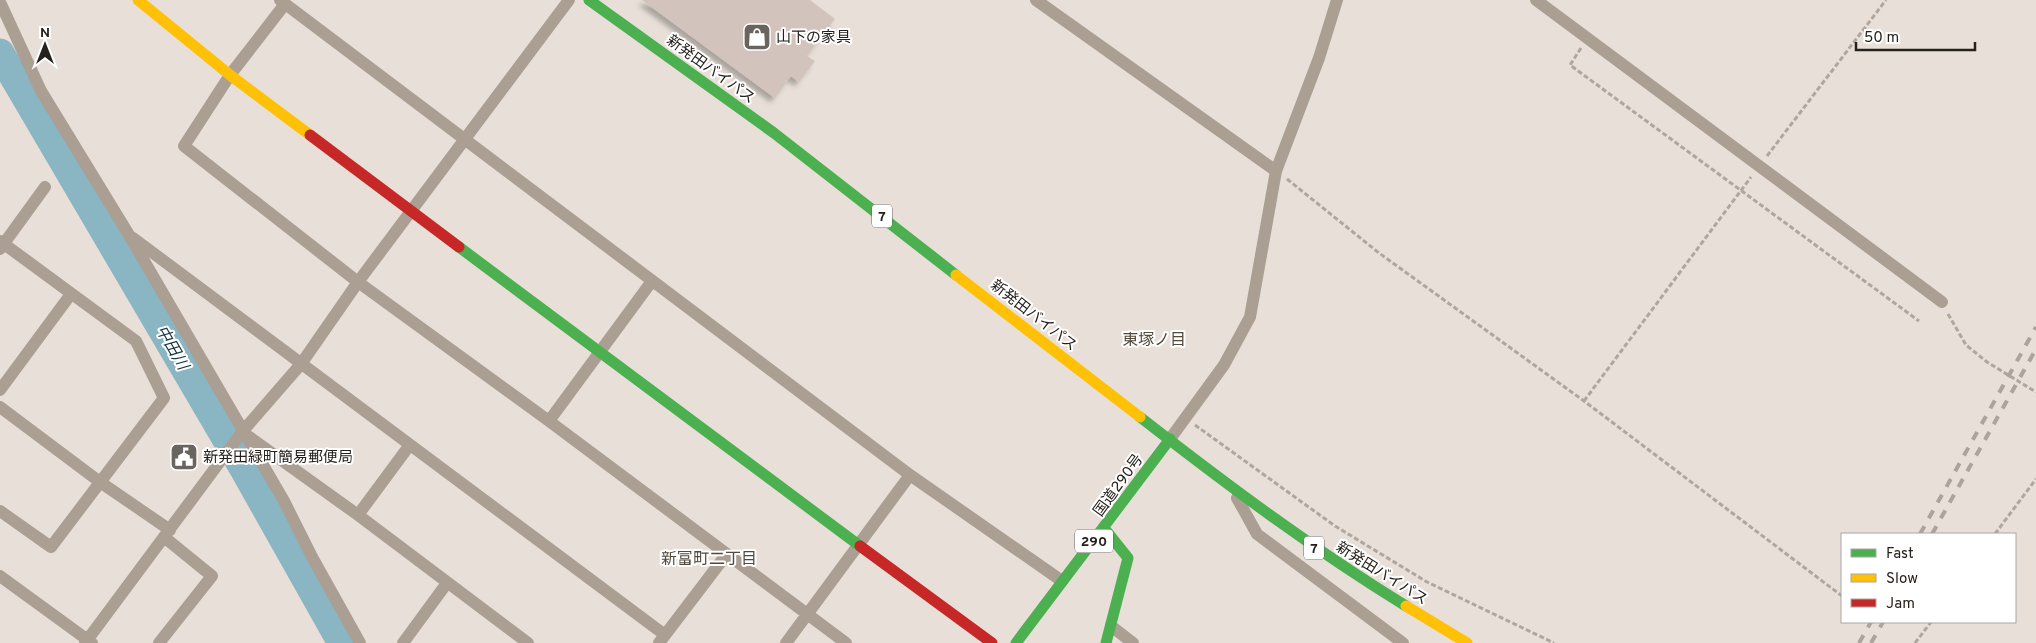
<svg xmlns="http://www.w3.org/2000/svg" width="2036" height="643" font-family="Overpass,'Noto Sans JP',sans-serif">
	<defs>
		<filter id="shadow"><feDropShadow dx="-4.5" dy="4.5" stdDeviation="2.5" flood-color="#0004"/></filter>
	</defs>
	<rect width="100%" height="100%" fill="#e8e0d8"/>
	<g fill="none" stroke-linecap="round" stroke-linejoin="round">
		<!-- river -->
		<path stroke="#8ab5c2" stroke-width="29" d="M0,53L244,469L342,643"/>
	</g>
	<!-- building -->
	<path fill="#d2c3bc" filter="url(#shadow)" d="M642,0H810L835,19L807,56L815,61L799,82L791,76L775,98Z"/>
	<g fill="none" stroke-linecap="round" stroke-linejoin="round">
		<!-- path -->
		<path stroke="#afa69f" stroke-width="3" stroke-dasharray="5 2.5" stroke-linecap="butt" d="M1581,48L1570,65L1919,321
			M1767,156L1886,0
			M1287,179L1379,253L1584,401L1842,596
			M1948,314L1966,345L1987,362L2036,392
			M1584,401L1751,177
			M1195,425L1335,526L1427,582L1554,643
			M1995,534L2036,479
			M1915,643L1931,622"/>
		<!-- street -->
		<path stroke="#ab9f94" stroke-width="12" d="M280,0L910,475L1062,581
			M1036,0L1276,171
			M1536,0L1942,302
			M0,2L41,91L129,235L284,501L312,557L360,643
			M285,4L230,75L184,146L358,282L549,421L846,643
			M133,238L665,635
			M0,241L136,341L164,398L51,547L0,511
			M0,249L45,187
			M0,390L71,294
			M0,407L100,482L170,530
			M549,421L652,281
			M248,436L358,515L528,643
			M1170,439L1224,365L1250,317L1276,171L1319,58L1337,0
			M1237,498L1257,534L1403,643
			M358,515L409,446
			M0,576L92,643
			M1111,626L1133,643
			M85,643L242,432L301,364L358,282L569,0
			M159,643L212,576L164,537
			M403,643L447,583
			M659,643L726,555
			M786,643L910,475"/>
		<!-- fast -->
		<path stroke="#4caf50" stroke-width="11" d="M589,0L774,133L956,275
			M459,247L860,546
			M1140,417C1226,484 1313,549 1406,606
			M1104,528L1128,558L1106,643
			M1016,643L1170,439"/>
		<!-- slow -->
		<path stroke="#ffc107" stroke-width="11" d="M138,0L230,75L310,135
			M956,275L1140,417
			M1406,606L1467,643"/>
		<!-- jam -->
		<path stroke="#c62828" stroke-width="11" d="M310,135L459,247
			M860,546L992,643"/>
		<!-- rail -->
		<path stroke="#aca39b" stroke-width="4" stroke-dasharray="9 9" stroke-linecap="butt" d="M1920,534L2036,327
			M1932,534L2036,349
			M1859,643L1871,622
			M1871,643L1883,622"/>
	</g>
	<!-- icons -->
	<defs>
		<symbol id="shop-square" viewBox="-11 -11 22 22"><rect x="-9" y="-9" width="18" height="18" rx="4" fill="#6a645e" stroke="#fff"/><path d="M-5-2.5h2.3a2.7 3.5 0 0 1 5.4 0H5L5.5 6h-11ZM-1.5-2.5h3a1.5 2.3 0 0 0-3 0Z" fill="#fff"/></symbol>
		<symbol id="civic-square" viewBox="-11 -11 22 22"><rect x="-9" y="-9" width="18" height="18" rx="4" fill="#6a645e" stroke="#fff"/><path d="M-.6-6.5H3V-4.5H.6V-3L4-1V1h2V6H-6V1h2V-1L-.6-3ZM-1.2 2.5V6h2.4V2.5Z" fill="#fff"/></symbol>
	</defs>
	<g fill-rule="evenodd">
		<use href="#shop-square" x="741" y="21" width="32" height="32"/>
		<use href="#civic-square" x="168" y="441" width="32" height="32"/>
	</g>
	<g text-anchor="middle" stroke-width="4" stroke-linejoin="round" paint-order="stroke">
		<!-- shield labels -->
		<g fill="#fff" stroke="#676460" stroke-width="1">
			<rect x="872" y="204.5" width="20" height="23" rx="4"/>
			<rect x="1075" y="529.5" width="38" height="23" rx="4"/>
			<rect x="1304" y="536.5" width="20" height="23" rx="4"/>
		</g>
		<g font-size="14" font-weight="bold" fill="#26211c">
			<text x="882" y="221">7</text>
			<text x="1094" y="546">290</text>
			<text x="1314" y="553">7</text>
		</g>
		<!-- poi labels -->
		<g font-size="15" fill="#26211c" stroke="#fff" text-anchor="start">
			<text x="776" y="42">山下の家具</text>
			<text x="203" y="462">新発田緑町簡易郵便局</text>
		</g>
		<!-- street labels -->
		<g font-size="15" fill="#26211c" stroke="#fff">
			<text transform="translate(711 69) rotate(36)" y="5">新発田バイパス</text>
			<text transform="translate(1034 315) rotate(38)" y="5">新発田バイパス</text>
			<text transform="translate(1118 485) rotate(-54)" y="5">国道290号</text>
			<text transform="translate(1382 573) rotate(32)" y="5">新発田バイパス</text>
		</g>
		<!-- neighbourhood labels -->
		<g font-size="16" fill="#53493c" stroke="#fff">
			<text x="1154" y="345">東塚ノ目</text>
			<text x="709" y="564">新富町二丁目</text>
		</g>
		<!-- water labels -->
		<g font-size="16" font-style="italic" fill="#15353f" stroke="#fff">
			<text transform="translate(173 347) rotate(60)" y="6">中田川</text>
		</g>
	</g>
	<!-- legend -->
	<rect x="1841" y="533" width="175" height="90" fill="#ffffff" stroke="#a8a6a4"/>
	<rect x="1851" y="549" width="25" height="8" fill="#4caf50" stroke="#a8a6a4"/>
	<text x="1886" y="558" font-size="15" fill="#26211c">Fast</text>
	<rect x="1851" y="574" width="25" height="8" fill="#ffc107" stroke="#a8a6a4"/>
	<text x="1886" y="583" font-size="15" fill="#26211c">Slow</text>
	<rect x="1851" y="599" width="25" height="8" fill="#c62828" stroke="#a8a6a4"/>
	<text x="1886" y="608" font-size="15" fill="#26211c">Jam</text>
	<!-- north arrow -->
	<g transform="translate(45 45)" stroke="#ffffff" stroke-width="4" paint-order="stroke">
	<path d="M0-4L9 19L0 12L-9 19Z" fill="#26211c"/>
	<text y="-8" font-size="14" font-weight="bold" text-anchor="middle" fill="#26211c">N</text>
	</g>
	<!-- scale -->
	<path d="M1856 42v8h119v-8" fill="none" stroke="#26211c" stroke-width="2.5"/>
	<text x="1864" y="42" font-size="15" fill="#26211c" stroke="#ffffff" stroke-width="4" paint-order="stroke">50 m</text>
</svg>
